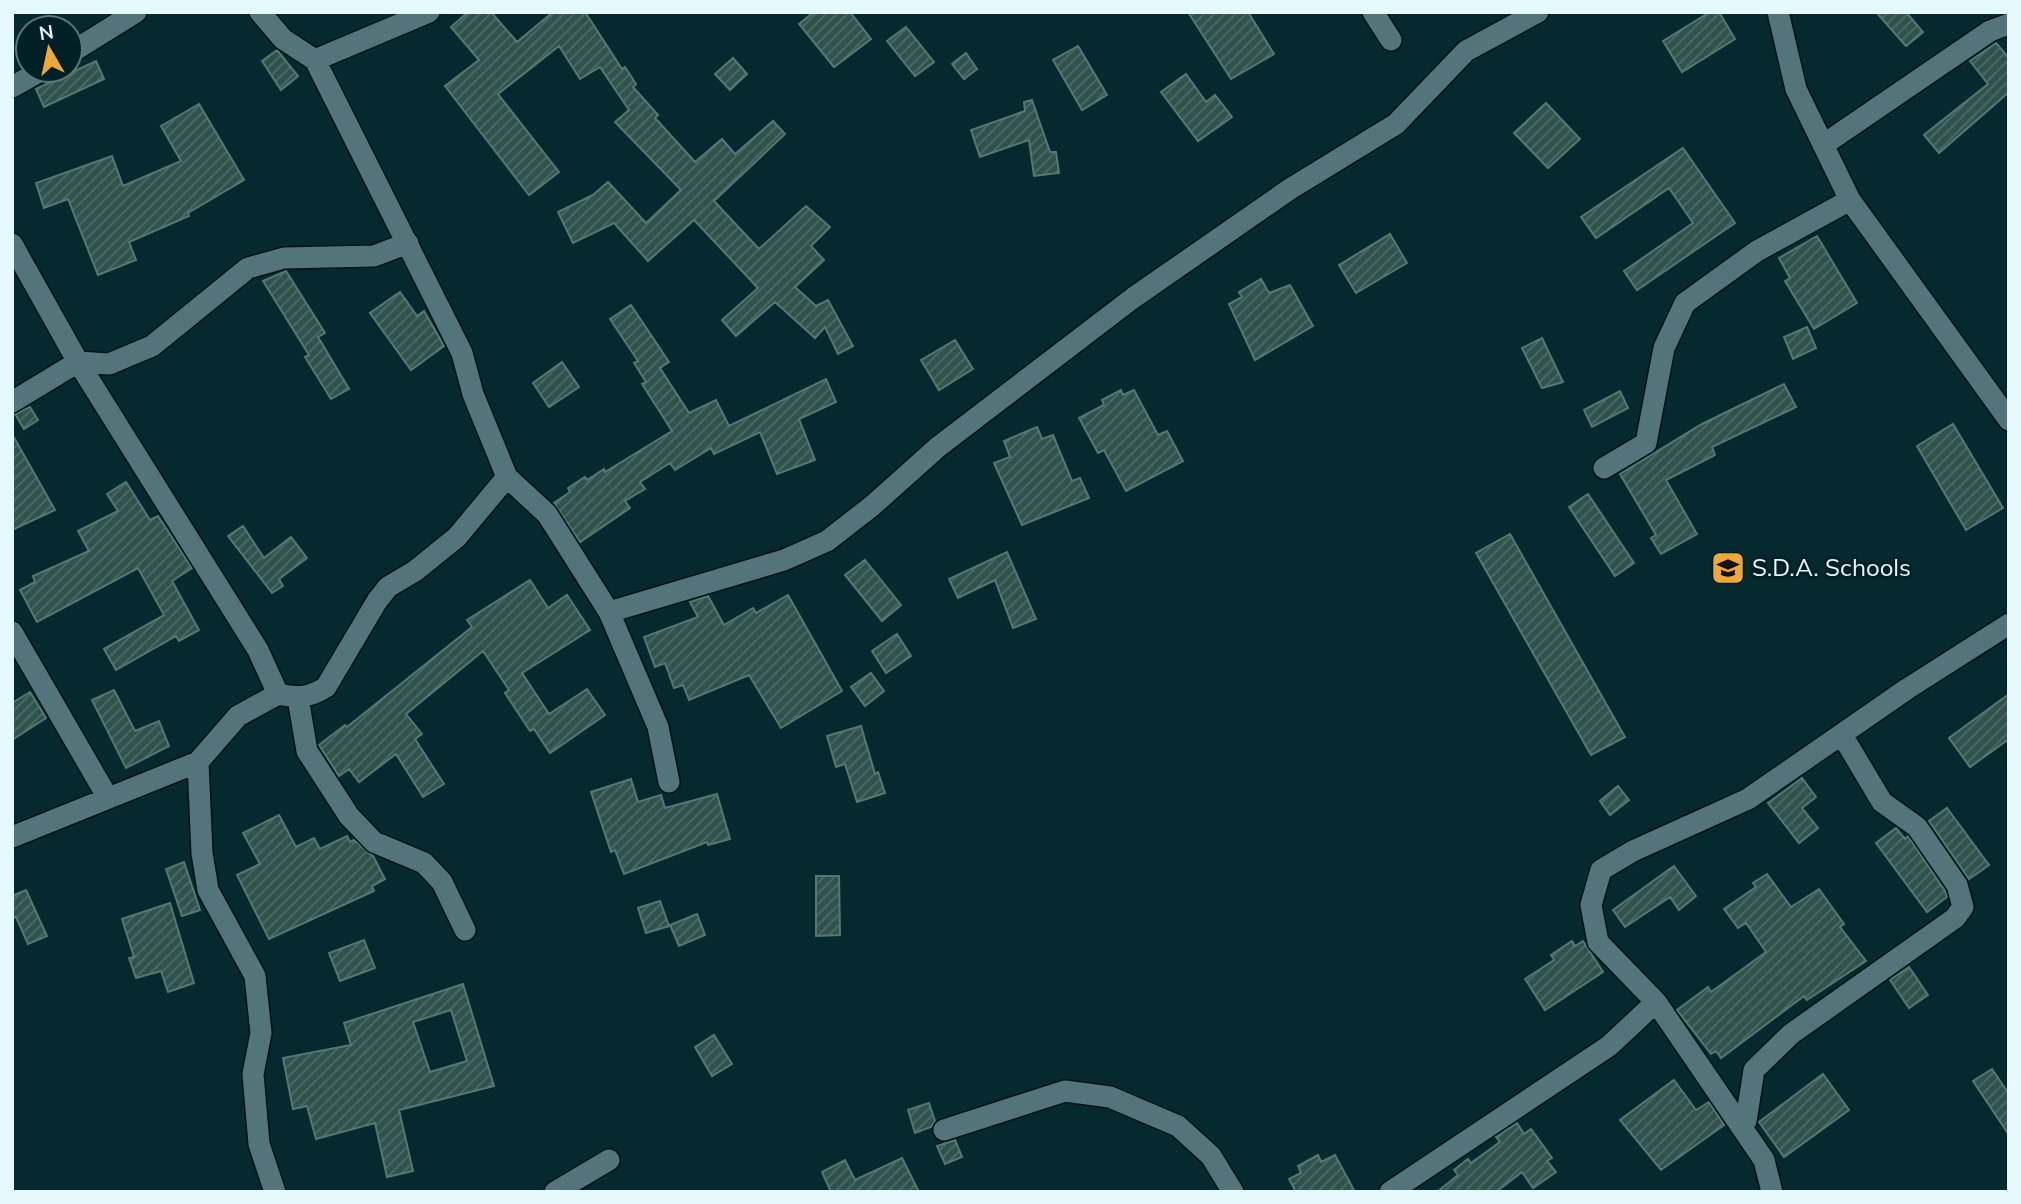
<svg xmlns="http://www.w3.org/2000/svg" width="2021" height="1204" font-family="Mulish,sans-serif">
	<defs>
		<pattern id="building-hatch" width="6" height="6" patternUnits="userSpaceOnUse" patternTransform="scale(1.75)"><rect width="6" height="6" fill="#30524c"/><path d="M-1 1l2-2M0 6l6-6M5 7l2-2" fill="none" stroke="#4e6c67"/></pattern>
	</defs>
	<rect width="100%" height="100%" fill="#06292f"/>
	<!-- building -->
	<path fill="url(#building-hatch)" stroke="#567872" stroke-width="2" fill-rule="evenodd" d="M468,12H491L517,42L553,12H585L622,69L625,67L636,84L633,87L658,115L655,118L695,162L722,139L735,154L773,121L785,134L714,201L759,249L806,206L830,227L811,246L824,260L795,287L816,306L828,300L853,346L838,354L825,327L815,338L775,302L736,336L722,320L758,288L694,220L648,261L614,223L573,243L558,212L593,195L608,182L646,223L681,190L615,122L629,110L600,67L580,79L559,46L498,94L559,172L529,195L445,86L479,60L451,27Z
		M814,12H850L871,39L834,67L799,24Z
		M1188,12H1248L1274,54L1231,79Z
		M1710,12H1719L1735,39L1682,72L1663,41Z
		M1876,12H1906L1923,32L1906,46Z
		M906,27L934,62L915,76L887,41Z
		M1996,43L2009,58V92L1939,153L1924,135L1988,84L1970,61Z
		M1078,46L1107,95L1082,110L1053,60Z
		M277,50L298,76L281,90L262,61Z
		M966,53L977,69L964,79L952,64Z
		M733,58L747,74L730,90L715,74Z
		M96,61L104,79L44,107L36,89Z
		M1186,74L1206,102L1215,95L1232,117L1198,141L1161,92Z
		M1032,100L1050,152H1056L1059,173L1034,176L1029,140L980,157L971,130L1025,111L1024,102Z
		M1546,103L1580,139L1548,168L1514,133Z
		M199,104L244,180L188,213L189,216L129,242L136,260L98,275L68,199L44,208L36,183L112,156L123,186L181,161L161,126Z
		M1683,148L1735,223L1637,290L1624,271L1693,223L1669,188L1596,238L1581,217Z
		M1390,234L1407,263L1356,293L1339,265Z
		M1817,236L1857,303L1814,329L1785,281L1790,278L1779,258Z
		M286,271L325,333L318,337L349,389L331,399L305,357L309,355L263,281Z
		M1261,279L1269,293L1290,285L1313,326L1255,360L1229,304L1242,297L1239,292Z
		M400,292L417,316L424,311L444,346L411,370L370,313Z
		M631,305L669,362L660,368L689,413L716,400L729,426L826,379L836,402L799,419L815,460L777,474L760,432L714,454L711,448L675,470L670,463L640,482L645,489L625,501L630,508L580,542L554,503L570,492L568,488L585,477L587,480L604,469L605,472L672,431L642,384L646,382L634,363L638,361L610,319Z
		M1807,327L1816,348L1793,359L1784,337Z
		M1542,338L1563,382L1542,388L1522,348Z
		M955,340L973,369L939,390L921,360Z
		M562,362L579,387L549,407L533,383Z
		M1784,384L1796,407L1712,447L1715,455L1666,480L1697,534L1661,554L1651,538L1656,535L1620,474L1702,424Z
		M1121,390L1123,395L1134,390L1158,435L1167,431L1183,461L1126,491L1104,450L1098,453L1079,418L1104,405L1102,400Z
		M1620,391L1628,408L1592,427L1584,410Z
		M30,407L38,420L24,429L15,414Z
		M1953,424L2003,508L1966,530L1917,446Z
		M1037,427L1042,439L1053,435L1072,481L1080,478L1089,498L1022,525L994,463L1010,457L1004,441Z
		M12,434L55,510L12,530Z
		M126,482L150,520L158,516L192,568L172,581L199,630L179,641L176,636L116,670L104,649L164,615L138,568L37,622L20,590L35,582L33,576L89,551L78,531L118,511L107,494Z
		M1588,494L1634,563L1615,576L1569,507Z
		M243,526L264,558L291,537L307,558L279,579L283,586L272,593L228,536Z
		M1510,534L1625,737L1591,755L1476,553Z
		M1007,552L1036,619L1013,628L995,580L958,598L949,579Z
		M865,560L901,605L882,621L845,575Z
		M530,580L548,608L567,595L590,630L522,673L549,714L587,689L605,715L550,753L534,729L530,731L505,693L509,690L483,651L406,714L422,734L415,739L444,784L423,797L396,754L359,782L349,769L339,776L319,745L345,725L347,727L472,627L467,620Z
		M788,595L842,691L781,728L749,675L689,700L683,685L674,688L665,663L655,667L644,637L698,617L690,602L708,596L724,625L753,608L756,613Z
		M897,634L911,656L886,673L872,651Z
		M871,673L884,691L865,706L851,687Z
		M114,690L135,731L159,721L169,746L126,768L92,700Z
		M30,692L46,718L12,740V703Z
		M2009,694V739L1970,767L1949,738Z
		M861,726L875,774L878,772L885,793L857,802L845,764L836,767L827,736Z
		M1802,778L1816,797L1802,808L1818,828L1799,843L1768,803Z
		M631,779L638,802L661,795L665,808L717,794L730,839L708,845L707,842L624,874L615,850L611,852L591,792Z
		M1618,786L1629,800L1610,815L1600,801Z
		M1947,808L1989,865L1969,879L1929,821Z
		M279,815L296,847L314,838L320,849L347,836L350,842L354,840L373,856L385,879L372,886L374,891L269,939L237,875L260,864L243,833Z
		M1896,828L1905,839L1908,836L1945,891L1947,897L1927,912L1876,843Z
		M184,862L200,910L182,916L166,869Z
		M1674,866L1696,896L1679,910L1670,897L1625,927L1613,910Z
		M1767,874L1791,907L1819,889L1844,924L1840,927L1866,961L1807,1000L1804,996L1721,1058L1716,1051L1711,1054L1677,1010L1708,987L1711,992L1766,952L1746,923L1738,928L1724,909L1756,887L1753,883Z
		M816,876H839L840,935L816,936Z
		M26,890L47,936L28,944L16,917L12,918V896Z
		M660,901L669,926L646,933L638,908Z
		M170,903L194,983L168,992L161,971L136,978L129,958L134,957L122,919Z
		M697,914L705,935L679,946L670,925Z
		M364,940L375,968L340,981L329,953Z
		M1572,941L1575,946L1583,941L1603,972L1545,1010L1525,979L1554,960L1551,955Z
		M1909,967L1928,995L1909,1008L1890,980Z
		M463,984L494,1086L399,1110L413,1171L387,1177L375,1123L316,1139L307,1106L293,1109L283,1058L351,1045L344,1023ZM451,1010L467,1061L430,1072L413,1022Z
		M714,1035L732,1064L712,1076L695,1047Z
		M1992,1069L2009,1094V1135L1973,1081Z
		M1823,1074L1849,1110L1784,1157L1759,1122Z
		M1674,1080L1696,1110L1709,1102L1724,1125L1661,1170L1620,1120Z
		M929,1103L935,1121L931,1127L915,1133L908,1110Z
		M1517,1123L1524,1134L1531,1129L1552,1158L1547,1161L1556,1172L1533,1188L1522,1172L1496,1192H1437L1458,1175L1454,1170L1468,1159L1471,1163L1500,1142L1496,1137Z
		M955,1140L962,1157L945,1164L937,1146Z
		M1318,1155L1321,1162L1335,1155L1355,1192H1296L1289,1179L1301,1173L1298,1166Z
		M902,1158L919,1192H831L822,1172L845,1160L855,1180Z"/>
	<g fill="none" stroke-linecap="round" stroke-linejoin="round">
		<defs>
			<path id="minor" d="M260,12L283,39L315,60L429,12
				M1373,12L1391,40
				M1778,12L1796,89L1850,200L2009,420
				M70,53L136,12
				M315,60L462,353L473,394L507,477L547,514L609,612L658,727L669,782
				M12,87L42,70
				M1823,145L1990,31L2009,24
				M12,244L78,362L258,650L278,694L238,716L198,762L202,853L208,890L255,976L261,1033L253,1074L259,1144L275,1192
				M12,402L78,362L109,364L152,346L248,268L284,258L374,256L408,243
				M1604,468L1646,443L1664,348L1685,303L1757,251L1850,200
				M609,612L784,560L827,541L872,506L938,447L1133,298L1290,189L1396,124L1466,51L1538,12
				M12,632L108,798
				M278,694C298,698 309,698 326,687L377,601L388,587L415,571L457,537L507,477
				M298,698L307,751L349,816L374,842L424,863L442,882L465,930
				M12,837L198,762
				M1656,1002L1764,1160L1772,1192
				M1742,1128L1746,1121L1754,1070L1791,1034L1955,918L1963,907L1957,885L1917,827L1882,802L1842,735
				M944,1130L1065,1091L1110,1097L1178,1126L1211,1156L1233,1192
				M555,1192L609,1160
				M1390,1192L1609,1046L1656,1002L1598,942L1591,905L1601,870L1633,851L1748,799L1907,689L2009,624"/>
		</defs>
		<!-- minor casing -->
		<use href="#minor" stroke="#001115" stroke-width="24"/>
		<!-- minor -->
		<use href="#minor" stroke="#52747a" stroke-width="21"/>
	</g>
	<!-- icons -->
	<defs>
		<symbol id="school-square" viewBox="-11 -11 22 22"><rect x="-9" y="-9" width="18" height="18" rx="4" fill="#eea73d" stroke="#002025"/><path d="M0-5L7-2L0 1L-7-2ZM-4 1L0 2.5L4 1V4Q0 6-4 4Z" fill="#111"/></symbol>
	</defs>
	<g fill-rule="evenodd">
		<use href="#school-square" x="1709" y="549" width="38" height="38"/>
	</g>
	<g text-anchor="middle" stroke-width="6" stroke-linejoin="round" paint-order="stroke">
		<!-- poi labels -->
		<g font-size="24" fill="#e5f8fb" stroke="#002025" text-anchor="start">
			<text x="1752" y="576">S.D.A. Schools</text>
		</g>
	</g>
	<!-- border -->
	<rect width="2021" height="1204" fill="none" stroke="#e5f8fb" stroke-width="28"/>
	<!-- north arrow -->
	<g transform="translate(49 49) rotate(351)"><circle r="33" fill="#002025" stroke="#5c767b" stroke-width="2"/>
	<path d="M0-5L12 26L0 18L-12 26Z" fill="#eea73d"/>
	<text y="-10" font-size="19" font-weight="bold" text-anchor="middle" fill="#e5f8fb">N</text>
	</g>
</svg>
